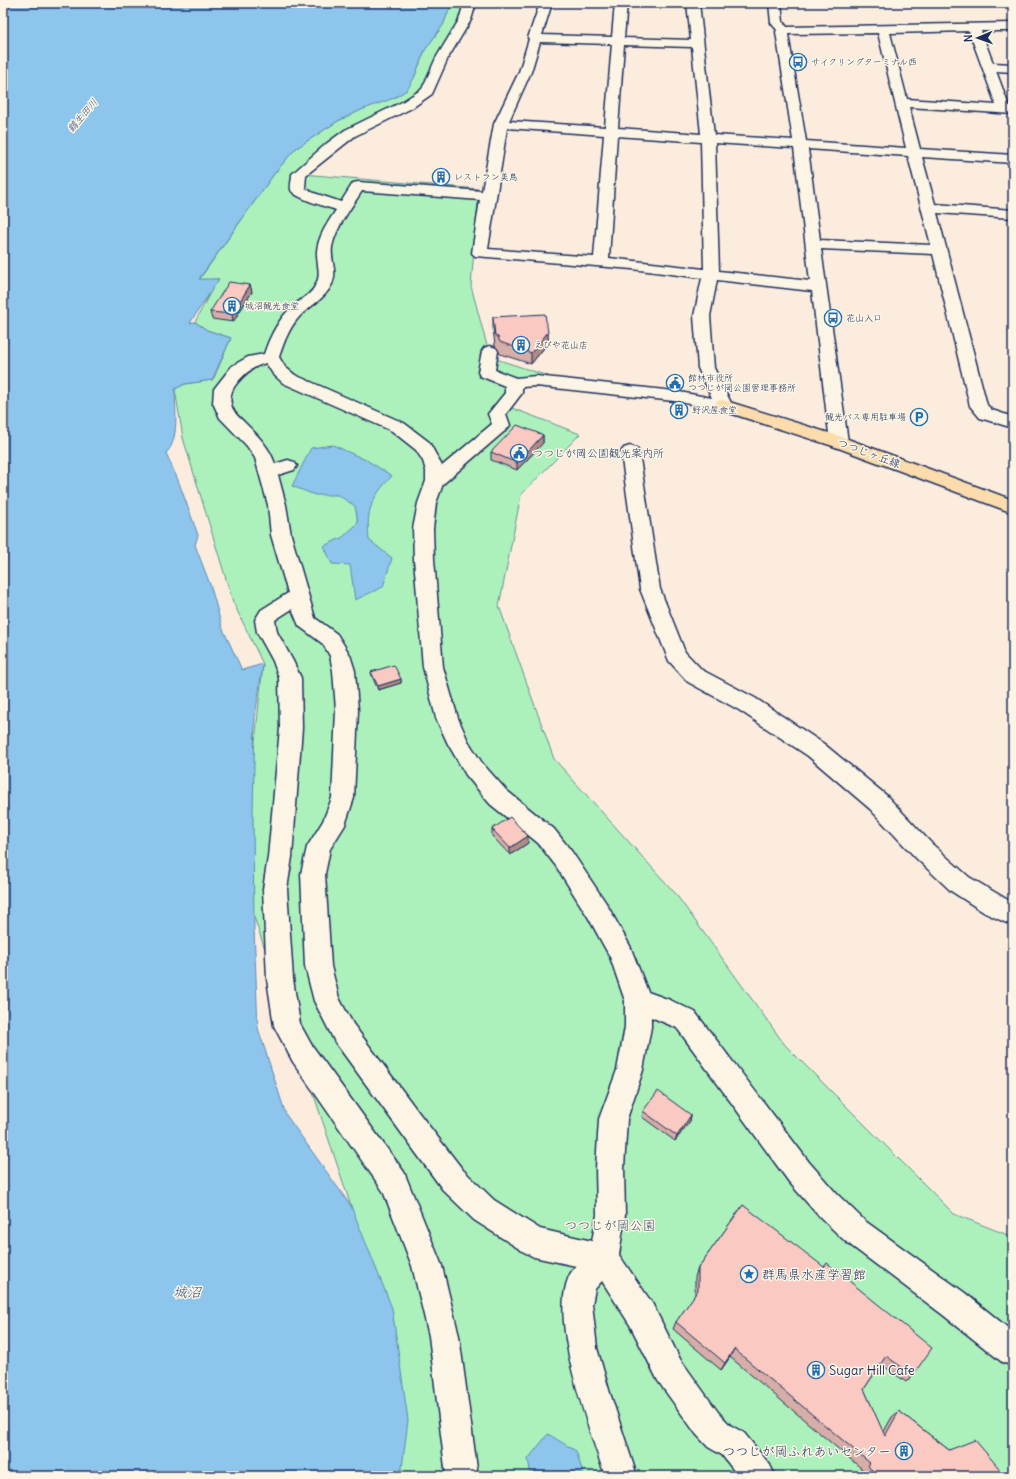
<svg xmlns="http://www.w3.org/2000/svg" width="1016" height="1479" font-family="Delius,'Klee One',sans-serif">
	<rect width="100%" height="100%" fill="#fbecde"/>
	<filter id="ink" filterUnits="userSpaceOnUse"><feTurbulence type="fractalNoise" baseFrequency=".025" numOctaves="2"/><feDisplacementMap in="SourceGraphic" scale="8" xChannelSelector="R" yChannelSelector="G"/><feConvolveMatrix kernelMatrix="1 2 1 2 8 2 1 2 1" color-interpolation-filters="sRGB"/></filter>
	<g filter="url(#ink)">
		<!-- green -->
		<path fill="#acf1bb" stroke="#64908c" d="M452,3H466L459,23L419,93L368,120L302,174L479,189L471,286L490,357L551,377L547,388L526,386L509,407L580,434L521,495L499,606L554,759L675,893L785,1045L954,1214L1013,1237V1476H398L351,1206L241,878L263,664L233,602L183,438L175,389L185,384L212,380L214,378L231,338L207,330L195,322L213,287L219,279L199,280L274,174L295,149L338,121L361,110L414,78L425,50L443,25Z"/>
		<!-- water -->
		<path fill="#8dc5ec" stroke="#5f89b3" d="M3,3H452L443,25L425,50L414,78L407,90L394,98L361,110L338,121L295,149L274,174L199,279H219L190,323L195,322L207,330L231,338L212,380L185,384L175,389C175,408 180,440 166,453L178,480L198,535L195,545L211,587L222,627L242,670L263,664L255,717L253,813L254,929L258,1028L286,1115L351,1206L392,1308L408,1420L401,1476H3Z
			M333,445L368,461L392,476C371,498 366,510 369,540L392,558L383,587L355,600L350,565L332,564L324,546L343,537L358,523L355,506L338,495H315L292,486L311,448Z
			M548,1434L576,1451L584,1476H531L528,1459Z"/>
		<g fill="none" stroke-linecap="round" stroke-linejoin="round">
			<defs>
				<path id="minor" d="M464,3H476L471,20L448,58L432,94L412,108L355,136L306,175L305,188L314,193L341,202L353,183L358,182L482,191L494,124L519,72L529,39L528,38L540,3H552L542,35L612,37L615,3H627L624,38L691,40L687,3H699L714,135L793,140L776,32L777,30L771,23L769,3H781L783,22L787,27L1013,23V31H981L993,63L1013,64V72L996,71L1009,106H1013V114L909,107L920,149L1013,155V163L922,157L935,204L1013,210V218L937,213L987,405L992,410L1013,417V428L980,418L970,406L933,254L821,249L848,442L845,446L839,448L833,446L830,442L812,291L717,280L710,316L714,368L732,405L729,409L723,410L674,401L536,386L522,387V393L506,414L510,425L507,429L443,484L436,503L433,529L434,559L443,667L458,718L468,741L482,763L506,790L554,829L572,852L606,903L630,946L648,992L670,1000L695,1012L809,1162L837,1194L865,1221L965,1293L1013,1332V1366L1002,1362L943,1315L845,1241L817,1214L789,1182L677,1028L651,1017V1027L643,1070L627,1119L624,1168L625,1215L619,1255L652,1303L680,1359L718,1412L730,1425L744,1433L770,1465L775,1476H738L722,1455L708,1447L696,1434L658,1381L630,1325L602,1281L595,1289L592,1304L597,1348L609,1390L637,1476H605C591,1432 540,1303 576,1266L534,1257L524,1252L474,1220L443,1190L335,1042L314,1001L305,966L301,874L307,847L323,821L332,798L336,710L333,671L330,656L323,644L299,626L292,609L275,620L277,632L293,661L301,678L302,728L292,857L287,889L293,979L300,1024L311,1044L404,1172L442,1266L459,1336L478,1476H446L429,1336L412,1266L383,1191L293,1062L274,1026L267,979L263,889L268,857L280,728L279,678L273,661L257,632L255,620L261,610L288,593L271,535L268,505L255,458L247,446L220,418L213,403L214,389L232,366L248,357L264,354C270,336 279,318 294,305C302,299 312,294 316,284C322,274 316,263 317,251C318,237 328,222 336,210C328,207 294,198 291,190C290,186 292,179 292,174L326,144L345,130L402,102L422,89L436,58L459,20ZM969,31L996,105L907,99L890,33ZM878,33L906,148L806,141L788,34ZM540,42L612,44L605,127L509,121L531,72ZM624,45L692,47L701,134L618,128ZM507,128L604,135L594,257L488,249ZM617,136L701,142L704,269L609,258ZM715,143L794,148L810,281L719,271ZM808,149L908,156L931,245L820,240ZM362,191L480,200L472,253L475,256L632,269L702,278L694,316L698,368L712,398L674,391L536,376L516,378L495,370L498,351L496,348L490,346L484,348L482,351L478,372L480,376L505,386V393L488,414L492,424L442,466L429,442L404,423L295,375L285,367L279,357C284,342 289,328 300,316C311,305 325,299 332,284C338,272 330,260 332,247C336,227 351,208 362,191ZM266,363L273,374L283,383L392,431L416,450L423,461L426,471V481L418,503L413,529L414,559L423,667L436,718L448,744L466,775L490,804L538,843L556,866L588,917L610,957L625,1001V1027L617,1070L599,1119L596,1168L597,1215L592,1241L540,1229L494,1200L463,1170L419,1113L353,1024L339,998L331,966L325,874L330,849L345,825L354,798L358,710L355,671L350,655L337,634L315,618L291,535L286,505L278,475L294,470L297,466L294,462L288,460L275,464C270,447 256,434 244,422C241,419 236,415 234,411C228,402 230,391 237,383C245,373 254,366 266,363Z
					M630,446L636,448L639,452L660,589L685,652L702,670L755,698L824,744L886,795L932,844L969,877L1013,903V926L985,913L951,891L916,858L870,809L808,756L739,710L688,682L669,661L640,589L621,452L624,448Z"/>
				<path id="major" d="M723,400L845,438L1013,500V513L833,446L717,409L714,405L717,401Z"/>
			</defs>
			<!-- minor casing -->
			<use href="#minor" stroke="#1b2f5e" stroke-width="3"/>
			<!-- major casing -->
			<use href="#major" stroke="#1b2f5e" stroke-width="3"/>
			<!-- minor -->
			<use href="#minor" fill="#fcf5e5" fill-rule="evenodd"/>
			<!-- major -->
			<use href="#major" fill="#fcdcac" fill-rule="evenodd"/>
		</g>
		<!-- wall -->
		<path fill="#d6ada7" stroke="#1b2f5e" d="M250,285L252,292L233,322L212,319L210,312Z
			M493,317L548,332V343L531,364L500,354L498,349L495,346L493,328Z
			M543,435V443L517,470L491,460V452Z
			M371,672L401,679V683L378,690L372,676Z
			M492,829L528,843L510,855L492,836Z
			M643,1111L691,1115L690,1121L675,1141L642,1117Z
			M743,1205L913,1375L906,1382L881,1364L864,1389L883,1433L892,1417L899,1411L949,1450L1002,1476H865L861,1472L862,1469L730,1357L721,1370L673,1329L676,1322L695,1295V1277L698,1268Z"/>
		<!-- shaded-wall -->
		<path fill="#ae8d88" stroke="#1b2f5e" d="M250,285L252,292L233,322L232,314Z
			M548,332V343L531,364V353Z
			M543,435V443L517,470V463Z
			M401,679V683L378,690V686Z
			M528,836V843L510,855V848Z
			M691,1115L690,1121L675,1141L677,1136Z
			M734,1349L730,1357L721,1370L725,1363Z"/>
		<!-- building -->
		<path fill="#f9c9c2" stroke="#1b2f5e" d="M229,282L250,285L232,314L210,312Z
			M545,314L548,332L531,353L500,342L498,337L495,335L493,317Z
			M517,425L543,435L517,463L491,452Z
			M394,665L401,679L378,686L371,672Z
			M510,817L528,836L510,848L492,829Z
			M658,1091L691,1115L677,1136L643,1111Z
			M743,1205L824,1267L827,1263L932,1348L913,1375L886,1356L864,1389L885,1436L899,1411L949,1450L975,1440L998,1467L1002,1476H878L868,1466L870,1463L734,1349L725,1363L676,1322L698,1290V1268Z"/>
	</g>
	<!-- icons -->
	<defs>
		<symbol id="bus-ring" viewBox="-11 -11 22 22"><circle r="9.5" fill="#fcf5e5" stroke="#1f6fb2" stroke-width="1.5"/><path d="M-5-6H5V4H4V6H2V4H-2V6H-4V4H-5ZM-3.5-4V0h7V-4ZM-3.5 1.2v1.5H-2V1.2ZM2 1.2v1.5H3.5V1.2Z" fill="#1f6fb2"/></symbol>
		<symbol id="building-ring" viewBox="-11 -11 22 22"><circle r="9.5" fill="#fcf5e5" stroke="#1f6fb2" stroke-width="1.5"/><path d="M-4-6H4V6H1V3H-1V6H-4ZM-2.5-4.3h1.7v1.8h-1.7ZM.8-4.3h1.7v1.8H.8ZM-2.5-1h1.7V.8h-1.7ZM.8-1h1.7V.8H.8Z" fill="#1f6fb2"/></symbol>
		<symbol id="civic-ring" viewBox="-11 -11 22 22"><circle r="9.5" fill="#fcf5e5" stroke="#1f6fb2" stroke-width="1.5"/><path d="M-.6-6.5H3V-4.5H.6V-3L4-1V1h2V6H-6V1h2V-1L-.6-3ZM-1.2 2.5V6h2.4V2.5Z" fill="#1f6fb2"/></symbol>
		<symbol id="parking-ring" viewBox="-11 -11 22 22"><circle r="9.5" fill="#fcf5e5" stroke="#1f6fb2" stroke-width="1.5"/><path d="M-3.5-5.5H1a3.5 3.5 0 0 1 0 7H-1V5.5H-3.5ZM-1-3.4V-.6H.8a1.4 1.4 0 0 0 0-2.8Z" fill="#1f6fb2"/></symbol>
		<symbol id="sight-ring" viewBox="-11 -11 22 22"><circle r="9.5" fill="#fcf5e5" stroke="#1f6fb2" stroke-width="1.5"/><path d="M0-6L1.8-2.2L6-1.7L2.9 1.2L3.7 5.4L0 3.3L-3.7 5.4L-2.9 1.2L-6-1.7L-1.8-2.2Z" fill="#1f6fb2"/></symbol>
	</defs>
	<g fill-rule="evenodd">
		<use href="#bus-ring" x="788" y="52" width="20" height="20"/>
		<use href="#building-ring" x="431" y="167" width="20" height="20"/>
		<use href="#building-ring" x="222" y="296" width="20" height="20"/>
		<use href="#bus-ring" x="823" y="308" width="20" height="20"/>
		<use href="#building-ring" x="511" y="335" width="20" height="20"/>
		<use href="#civic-ring" x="665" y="373" width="20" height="20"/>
		<use href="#building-ring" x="669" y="400" width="20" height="20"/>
		<use href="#parking-ring" x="909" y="407" width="20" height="20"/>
		<use href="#civic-ring" x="509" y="443" width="20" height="20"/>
		<use href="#sight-ring" x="739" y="1264" width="20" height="20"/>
		<use href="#building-ring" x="806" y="1360" width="20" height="20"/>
		<use href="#building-ring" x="894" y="1441" width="20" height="20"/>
	</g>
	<g text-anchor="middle" stroke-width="3" stroke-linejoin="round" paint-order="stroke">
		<!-- far-poi labels -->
		<g font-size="9" fill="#1b2f5e" stroke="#fcf5e5" text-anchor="start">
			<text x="811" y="65">サイクリングターミナル西</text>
			<text x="454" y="180">レストラン美鳥</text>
			<text x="245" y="309">城沼観光食堂</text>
			<text x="846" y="321">花山入口</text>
			<text x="534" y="348">えびや花山店</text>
			<text x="688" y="381">館林市役所<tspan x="688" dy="10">つつじが岡公園管理事務所</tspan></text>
			<text x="692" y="413">野沢屋食堂</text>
			<text x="906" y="420" text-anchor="end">観光バス専用駐車場</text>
		</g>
		<!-- far-water labels -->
		<g font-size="10" font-style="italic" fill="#385482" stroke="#fcf5e5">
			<text transform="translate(82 115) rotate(-49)" y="4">鶴生田川</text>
		</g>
		<!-- poi labels -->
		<g font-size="11" fill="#1b2f5e" stroke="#fcf5e5" text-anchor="start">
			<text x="532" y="457">つつじが岡公園観光案内所</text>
		</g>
		<!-- street labels -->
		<g font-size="11" fill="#1b2f5e" stroke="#fcf5e5">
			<text transform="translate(869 453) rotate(20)" y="4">つつじヶ丘線</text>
		</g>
		<!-- near-park labels -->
		<g font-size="13" fill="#385671" stroke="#fcf5e5">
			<text x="610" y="1230">つつじが岡公園</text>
		</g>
		<!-- near-poi labels -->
		<g font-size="13" fill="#1b2f5e" stroke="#fcf5e5" text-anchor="start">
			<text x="762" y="1279">群馬県水産学習館</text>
			<text x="829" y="1375">Sugar Hill Cafe</text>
			<text x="891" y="1456" text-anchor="end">つつじが岡ふれあいセンター</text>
		</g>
		<!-- near-water labels -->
		<g font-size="14" font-style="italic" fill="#385482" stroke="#fcf5e5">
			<text x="187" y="1297">城沼</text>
		</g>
	</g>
	<!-- margin -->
	<rect width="1016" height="1479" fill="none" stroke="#fcf5e5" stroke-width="16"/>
	<rect x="8" y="8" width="1000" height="1463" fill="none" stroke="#1b2f5e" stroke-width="1.5" filter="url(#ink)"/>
	<!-- north arrow -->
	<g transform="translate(978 38) rotate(268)" stroke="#fcf5e5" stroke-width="3" paint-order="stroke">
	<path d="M0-3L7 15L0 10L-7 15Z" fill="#1b2f5e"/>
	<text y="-6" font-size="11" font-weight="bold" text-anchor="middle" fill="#1b2f5e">N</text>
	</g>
</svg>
